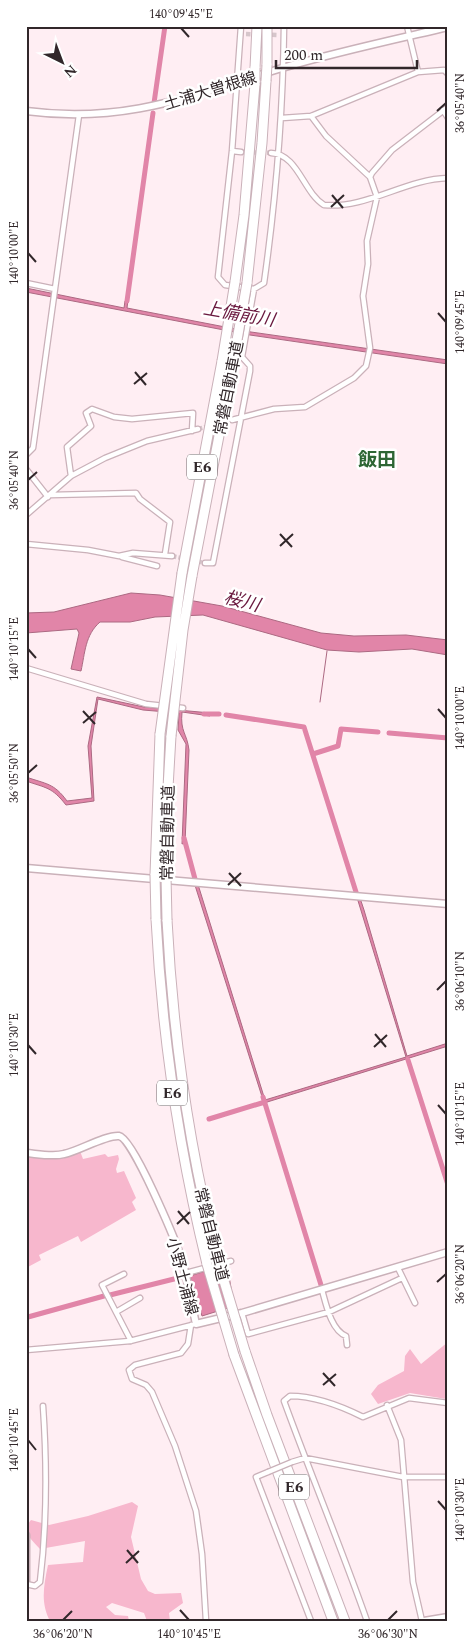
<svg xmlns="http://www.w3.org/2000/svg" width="474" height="1647" font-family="Spectral,'Noto Sans JP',serif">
	<rect width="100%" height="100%" fill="#ffeef3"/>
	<!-- green -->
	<path fill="#f7b7cd" d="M80,1151L83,1159L105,1154L108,1157L118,1155L119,1159L116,1169L117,1173L124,1171L136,1198L132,1202L136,1210L81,1242L78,1236L39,1255L41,1260L26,1268V1155C46,1157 62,1160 80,1151Z
		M448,1342V1395L446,1399L410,1393L378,1404L371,1394L378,1385L404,1371L405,1356L410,1349L421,1364Z
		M132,1502L138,1506L131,1537L141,1579L148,1591L155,1594L181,1593L183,1603L169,1613L170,1621H147L144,1613L112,1603L106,1607L115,1615L128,1616L129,1621H50C40,1602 44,1585 48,1565L83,1562L85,1541L40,1549C31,1539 21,1532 31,1520L49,1525L88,1516Z"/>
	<!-- water -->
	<path fill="#e185a8" stroke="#ac6982" d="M26,288L124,308L125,301L128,300L127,308L251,332L448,360V364L250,335L26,292Z
		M131,593L160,595L222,606L321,633L354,636L406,635L448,640V655L412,649L359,652L327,650L203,615L155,617L130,622H100C85,635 85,653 81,671L71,669L79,633L77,629L26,633V613L54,612Z
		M97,697L144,707L211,713L210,716L182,712C180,732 187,733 189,750L185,843L182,844L186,744L178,730L179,713L143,710L98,699L91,746L94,801L66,805C52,787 46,788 26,781V777C46,784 54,783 67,801L92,798L88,746Z
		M196,878L265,1100L406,1057L355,891L358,892L364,910L407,1056L448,1043V1046L264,1103L193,879Z
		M227,1264L234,1306L202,1316L190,1276Z"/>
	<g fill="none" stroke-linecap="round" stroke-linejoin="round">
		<!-- stream -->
		<path stroke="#ac6982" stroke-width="1" d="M320,702L327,651"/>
		<!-- canal -->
		<path stroke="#e185a8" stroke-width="5" d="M154,103L165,26
			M127,301L153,113
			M204,714H219
			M226,715L304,727L356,892
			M389,733L448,738
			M313,754L338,746L341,729L378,732
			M184,838L195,879
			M408,1060L448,1185
			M263,1097L321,1285
			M209,1119L265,1102
			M110,1295L182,1277
			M28,1317L104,1296"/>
		<!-- street-tunnel -->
		<path stroke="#d6c6cb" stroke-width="4.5" stroke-dasharray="4.5 2" stroke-linecap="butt" d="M246,34L277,35
			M241,152L271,153
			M198,429L232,420
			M172,556L205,563"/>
		<defs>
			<path id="street" d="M241,26L232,151L218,277L225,285L254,289L264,283C276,198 283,112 284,26
				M407,26L418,72
				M443,110L448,118
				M311,116L326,136L370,177
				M282,118L311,116L418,72L444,70L448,74
				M232,151L241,152
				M271,153C298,154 303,192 324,205C367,209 405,179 448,178
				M26,283L55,289
				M232,420L274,409L305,407L354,378L366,366L370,348L363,296L368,264L367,241L377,197L370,177L372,173L392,150L448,107
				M26,455L33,448L79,115
				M26,469L48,497
				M71,476L67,447L91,426L86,413L92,409L114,417L132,419L193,413L192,431
				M51,495L136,493L140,499L170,522L165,554
				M26,515L71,476L105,458L147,441L198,429
				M26,544L88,550L119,556L133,553L172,556
				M122,557L157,566
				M205,563H213L250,371V366L242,357L254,289
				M26,668L146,704L183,708
				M398,1268L415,1303
				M186,1273L231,1261
				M124,1274L102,1285L131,1341
				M322,1290C326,1304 331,1330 346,1336L347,1345
				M116,1312L140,1298
				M242,1313L248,1334L329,1312L402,1278
				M191,1325L188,1344L181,1353L135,1365L129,1370L132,1379L146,1385L152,1392L175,1446L196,1511L202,1554L206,1621
				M26,1350L130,1341L192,1325
				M387,1405L401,1440L413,1582L422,1621
				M292,1462L305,1458L403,1477H448
				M268,1472L256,1477L311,1621
				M26,1584L35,1586L40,1582C47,1524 47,1464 43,1406
				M367,1621C341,1547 311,1475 284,1401L290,1396C314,1396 341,1406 363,1417L409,1398L448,1403"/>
			<path id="secondary" d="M26,111C125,124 190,96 282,68C336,52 392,40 448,27
				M26,868L448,904
				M26,1153C38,1154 53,1157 64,1154C79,1151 105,1135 119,1136C133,1138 175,1240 181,1257C188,1279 191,1302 196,1324L242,1313L448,1252
				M26,1535V1583
				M424,1621L448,1617"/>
			<path id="highway" d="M267,65V26
				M255,68L257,26
				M235,282L244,215L255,84
				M247,283L262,143L266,81
				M182,573L222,361
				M192,576L233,363
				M155,875L160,734
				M166,876L167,805L171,736
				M156,919C162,1036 179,1150 207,1264
				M167,920C173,1036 189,1149 218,1261
				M245,1351L267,1415L345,1621
				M234,1355L333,1621"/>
		</defs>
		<!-- street casing -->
		<use href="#street" stroke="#cab1b9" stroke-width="7"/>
		<!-- secondary casing -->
		<use href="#secondary" stroke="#cab1b9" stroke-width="9"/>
		<!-- highway casing -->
		<use href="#highway" stroke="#cab1b9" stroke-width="11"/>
		<!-- street -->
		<use href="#street" stroke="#fff" stroke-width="4.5"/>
		<!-- secondary -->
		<use href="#secondary" stroke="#fff" stroke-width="6"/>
		<!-- highway -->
		<use href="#highway" stroke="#fff" stroke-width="9"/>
		<defs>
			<path id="street-bridge" d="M268,1472L292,1462"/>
			<path id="highway-bridge" d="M266,81L267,65
				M255,84V68
				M222,361L235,282
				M233,363L247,283
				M160,734L182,573
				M171,736L183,630L192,576
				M155,875L156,919
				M166,876L167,920
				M218,1261L245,1351
				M207,1264L234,1355"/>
		</defs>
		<!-- street-bridge casing -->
		<use href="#street-bridge" stroke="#cab1b9" stroke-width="7" stroke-linecap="butt"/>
		<!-- highway-bridge casing -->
		<use href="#highway-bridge" stroke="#cab1b9" stroke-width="11" stroke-linecap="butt"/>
		<!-- street-bridge -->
		<use href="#street-bridge" stroke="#fff" stroke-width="4.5"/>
		<!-- highway-bridge -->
		<use href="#highway-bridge" stroke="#fff" stroke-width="9"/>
	</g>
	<!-- ticks -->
	<path fill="none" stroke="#31272a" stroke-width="2" d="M181,28L189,37M437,111L446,103M332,195L343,208M331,207L344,195M28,253L36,262M438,313L446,322M135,372L146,385M134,384L147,373M28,480L37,472M280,534L292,547M280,546L293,534M28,649L36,658M438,709L446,718M83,711L95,724M83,723L96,712M28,773L37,765M229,873L241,886M228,885L241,873M437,990L446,981M375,1034L386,1047M28,1045L36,1054M374,1047L387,1035M438,1105L446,1114M178,1211L189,1224M177,1224L190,1212M437,1282L446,1274M323,1373L335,1386M323,1385L336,1374M28,1440L36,1450M438,1501L446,1510M127,1550L138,1563M126,1563L139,1551M180,1610L189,1620M63,1620L72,1611M388,1620L397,1611"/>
	<g text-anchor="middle" stroke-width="5" stroke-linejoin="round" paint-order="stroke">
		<!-- shield labels -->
		<g fill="#fff" stroke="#6f686a" stroke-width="1">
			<rect x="187" y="454.5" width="30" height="25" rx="4"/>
			<rect x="157" y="1080.5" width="30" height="25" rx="4"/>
			<rect x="279" y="1474.5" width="30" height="25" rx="4"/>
		</g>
		<g font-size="15" font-weight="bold" fill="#31272a">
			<text x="202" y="472">E6</text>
			<text x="172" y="1098">E6</text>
			<text x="294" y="1492">E6</text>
		</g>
		<!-- street labels -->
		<g font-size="16" fill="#31272a" stroke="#fff">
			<text transform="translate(210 90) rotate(-17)" y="6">土浦大曽根線</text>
			<text transform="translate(228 388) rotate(-79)" y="6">常磐自動車道</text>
			<text transform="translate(167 833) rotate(-89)" y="6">常磐自動車道</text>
			<text transform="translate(212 1234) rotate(76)" y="6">常磐自動車道</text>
			<text transform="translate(183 1276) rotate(75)" y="6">小野土浦線</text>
		</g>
		<!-- water labels -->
		<g font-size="18" font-style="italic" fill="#69183e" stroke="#fff">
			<text transform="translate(239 314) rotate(10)" y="6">上備前川</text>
			<text transform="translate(242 601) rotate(15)" y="6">桜川</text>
		</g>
		<!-- quarter labels -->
		<g font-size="19" font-weight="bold" fill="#2d6634" stroke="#fff">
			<text x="377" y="466">飯田</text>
		</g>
	</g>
	<!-- border -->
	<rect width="474" height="1647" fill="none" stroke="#ffffff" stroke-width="55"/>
	<!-- north arrow -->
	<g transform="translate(62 62) rotate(138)" stroke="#ffffff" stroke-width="4" paint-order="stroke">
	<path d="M0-4L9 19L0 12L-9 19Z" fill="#31272a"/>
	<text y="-8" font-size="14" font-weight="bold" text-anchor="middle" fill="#31272a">N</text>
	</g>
	<!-- scale -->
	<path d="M276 60v8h141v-8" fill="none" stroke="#31272a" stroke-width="2.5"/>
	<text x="284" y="60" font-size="15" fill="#31272a" stroke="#ffffff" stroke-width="4" paint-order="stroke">200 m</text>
	<rect x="28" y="28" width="418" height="1592" fill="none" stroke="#31272a" stroke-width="2"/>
	<g font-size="12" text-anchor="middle" fill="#31272a">
		<text x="181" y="18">140°09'45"E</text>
		<text transform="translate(460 103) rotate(-90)" y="4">36°05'40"N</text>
		<text transform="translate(14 253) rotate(-90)" y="4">140°10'00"E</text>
		<text transform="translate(460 322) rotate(-90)" y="4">140°09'45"E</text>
		<text transform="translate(14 480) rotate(-90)" y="4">36°05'40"N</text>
		<text transform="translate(14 649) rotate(-90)" y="4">140°10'15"E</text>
		<text transform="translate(460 718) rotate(-90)" y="4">140°10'00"E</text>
		<text transform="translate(14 773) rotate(-90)" y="4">36°05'50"N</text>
		<text transform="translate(460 981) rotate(-90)" y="4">36°06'10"N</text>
		<text transform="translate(14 1045) rotate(-90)" y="4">140°10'30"E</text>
		<text transform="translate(460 1114) rotate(-90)" y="4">140°10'15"E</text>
		<text transform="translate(460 1274) rotate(-90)" y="4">36°06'20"N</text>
		<text transform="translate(14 1440) rotate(-90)" y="4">140°10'45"E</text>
		<text transform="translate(460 1510) rotate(-90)" y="4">140°10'30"E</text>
		<text x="63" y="1638">36°06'20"N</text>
		<text x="189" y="1638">140°10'45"E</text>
		<text x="388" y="1638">36°06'30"N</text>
	</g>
</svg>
